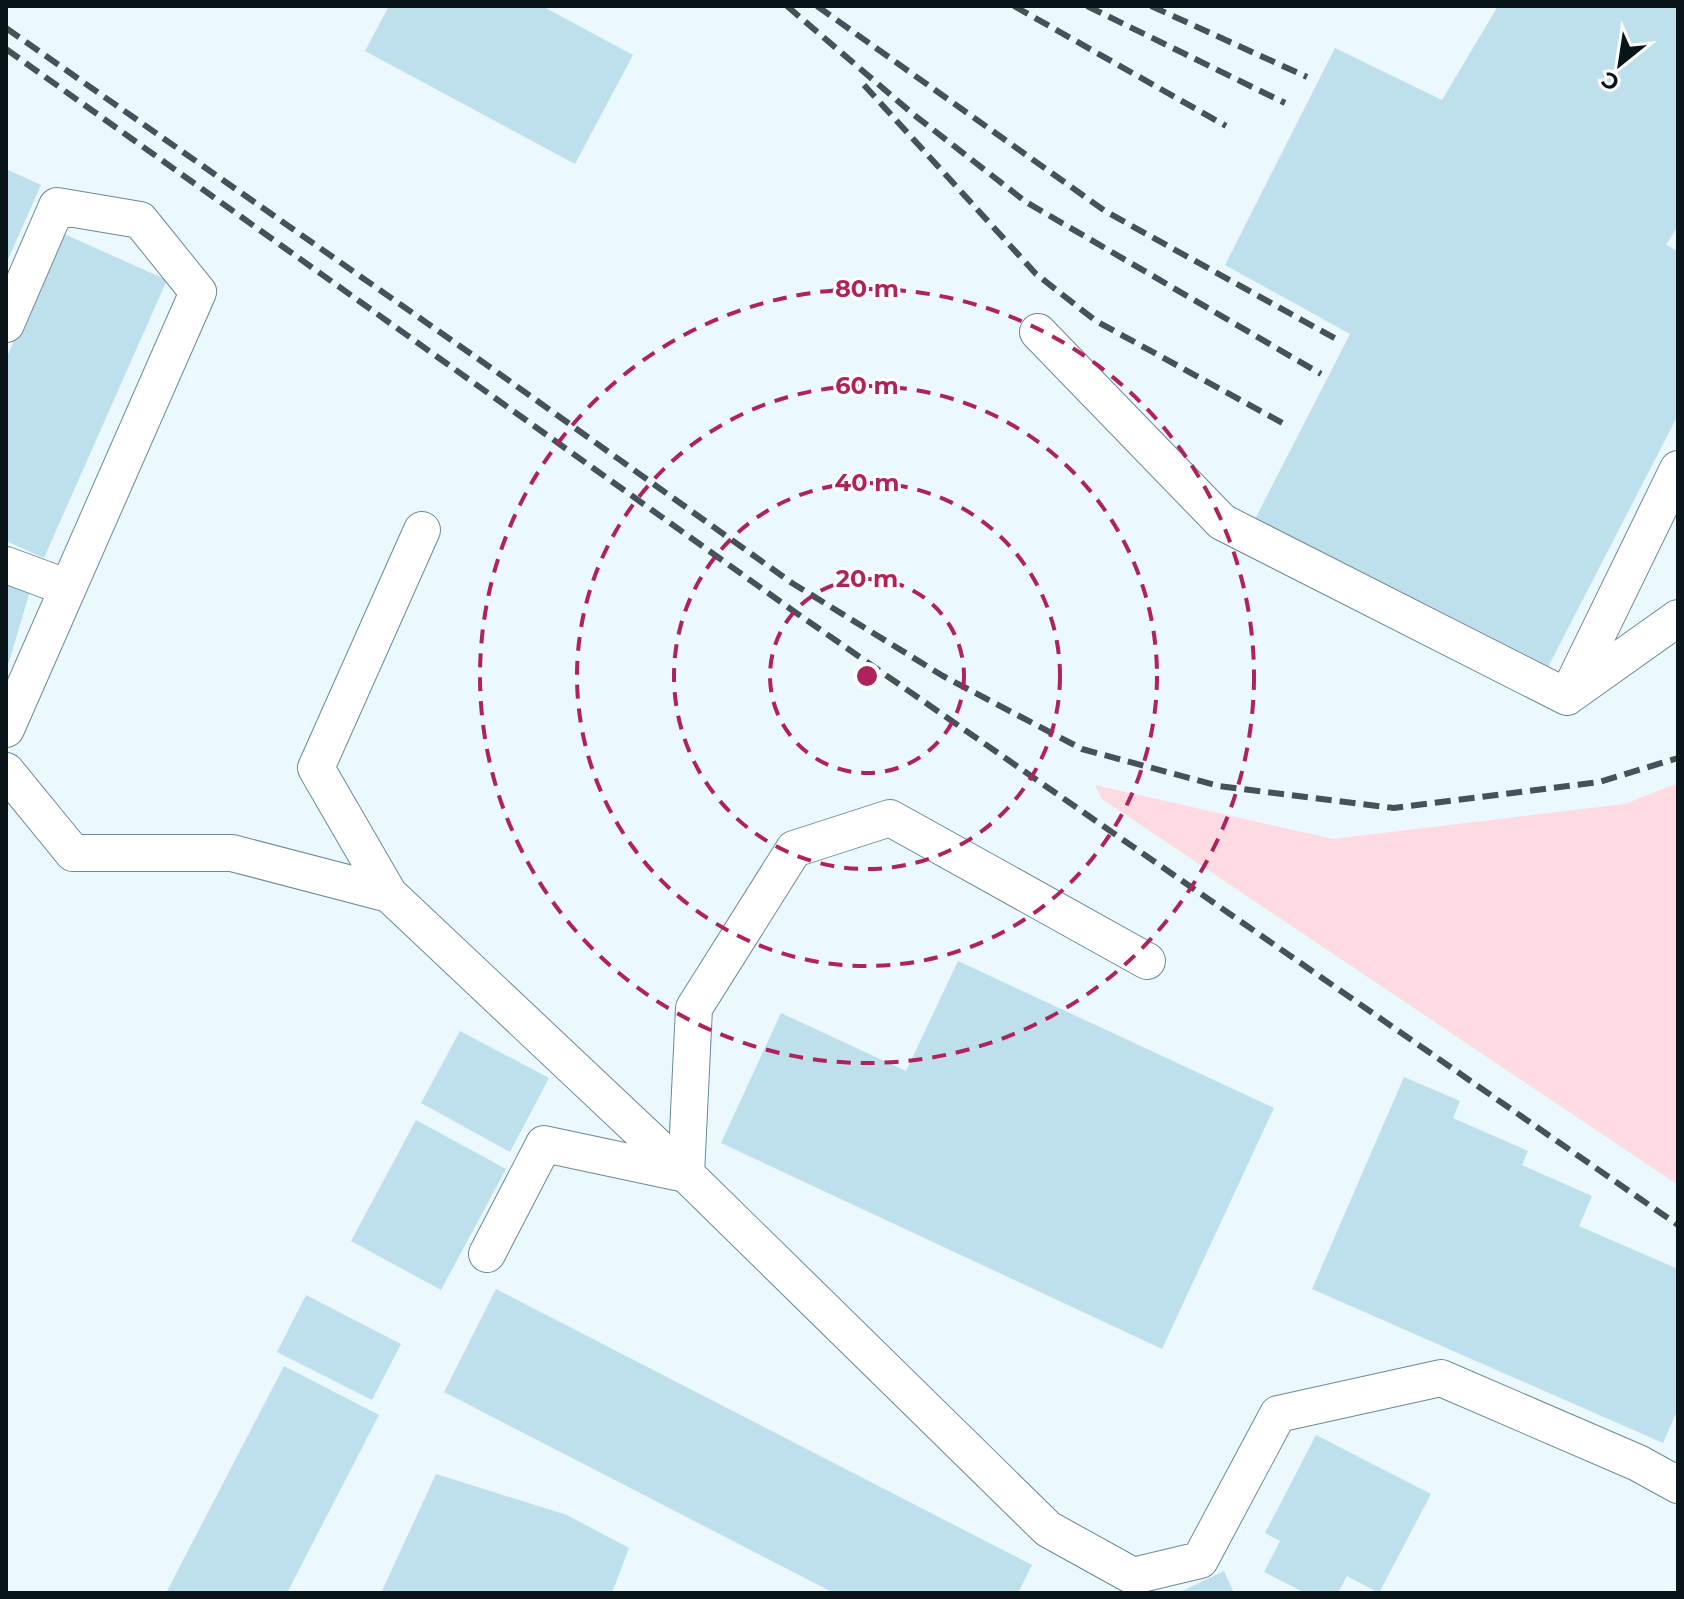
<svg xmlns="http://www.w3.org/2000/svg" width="1684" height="1599" font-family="Montserrat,sans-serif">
	<rect width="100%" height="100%" fill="#ebf8fe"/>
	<!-- green -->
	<path fill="#fedae3" d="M1678,783V1185L1102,799L1095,785L1333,839L1625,804Z"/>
	<!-- building -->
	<path fill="#bee0ed" d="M389,6H542L633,55L575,164L365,51Z
		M1498,6H1678V226L1666,245L1678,251V415L1544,675L1253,523L1350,334L1225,265L1335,48L1442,100Z
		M6,169L41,185L6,264Z
		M62,233L167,280L44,558L6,541V359Z
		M6,583L30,591L7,669H6Z
		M958,961L1274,1108L1162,1349L721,1143L781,1013L906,1071Z
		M460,1031L549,1078L510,1152L421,1103Z
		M1404,1077L1460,1101L1453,1118L1528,1151L1522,1165L1592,1196L1579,1226L1678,1269V1409L1663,1443L1312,1289Z
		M416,1120L506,1169L441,1290L351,1241Z
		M496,1289L1032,1565L1018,1593H834L444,1392Z
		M306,1295L401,1344L372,1400L277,1352Z
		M284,1366L379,1415L287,1593H166Z
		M1316,1435L1431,1494L1379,1593L1347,1576L1338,1593H1305L1264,1572L1280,1541L1265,1533Z
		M436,1474L567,1515L629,1548L612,1593H381Z
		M1224,1571L1234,1593H1178Z"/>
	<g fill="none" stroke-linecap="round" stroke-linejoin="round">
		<defs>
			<path id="minor" d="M6,324L57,206L140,220L198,292L6,729
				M1038,332L1222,522L1567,697L1678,469
				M422,530L316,768L389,894L686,1174L1048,1529L1133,1576L1200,1560L1278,1414L1441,1378L1638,1463L1678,1485
				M6,565L68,588
				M1571,694L1678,618
				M6,771L73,853H232L389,894
				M686,1174L694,1008L794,849L890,818L1147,961
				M487,1254L544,1144L685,1174"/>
		</defs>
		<!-- minor casing -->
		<use href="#minor" stroke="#6b8a96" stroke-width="38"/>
		<!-- minor -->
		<use href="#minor" stroke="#fff" stroke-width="36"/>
		<!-- rail -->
		<path stroke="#465257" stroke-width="6" stroke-dasharray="16 8" stroke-linecap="butt" d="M787,6L913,114L1026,202L1321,374
			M817,6L1105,211L1338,340
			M1014,6L1226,126
			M1087,6L1285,103
			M1151,6L1307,77
			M6,28L494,370L792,583L943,676L1082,749L1219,786L1394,808L1599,782L1678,758
			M6,49L792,610L1678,1225
			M864,85L1036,274L1096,321L1288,426"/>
	</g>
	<!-- distance rings -->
	<g fill="none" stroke="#af225c" stroke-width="4" stroke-dasharray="14 10">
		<circle cx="867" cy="676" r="97"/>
		<circle cx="867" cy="676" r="193"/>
		<circle cx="867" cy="676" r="290"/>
		<circle cx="867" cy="676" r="387"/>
	</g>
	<circle cx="867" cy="676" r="12" fill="#af225c" stroke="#fff" stroke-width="4"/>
	<g font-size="24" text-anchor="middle" font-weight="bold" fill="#af225c" stroke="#fff" stroke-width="6" stroke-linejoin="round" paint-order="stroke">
		<text x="867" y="297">80 m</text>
		<text x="867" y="394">60 m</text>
		<text x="867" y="491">40 m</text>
		<text x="867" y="587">20 m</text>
	</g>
	<!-- border -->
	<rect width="1684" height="1599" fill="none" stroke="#081418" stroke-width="16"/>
	<!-- north arrow -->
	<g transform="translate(1620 64) rotate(210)" stroke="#ffffff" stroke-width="6" paint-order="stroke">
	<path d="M0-6L14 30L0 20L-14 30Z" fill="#081418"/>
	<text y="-12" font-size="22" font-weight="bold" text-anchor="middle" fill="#081418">С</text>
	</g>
</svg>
